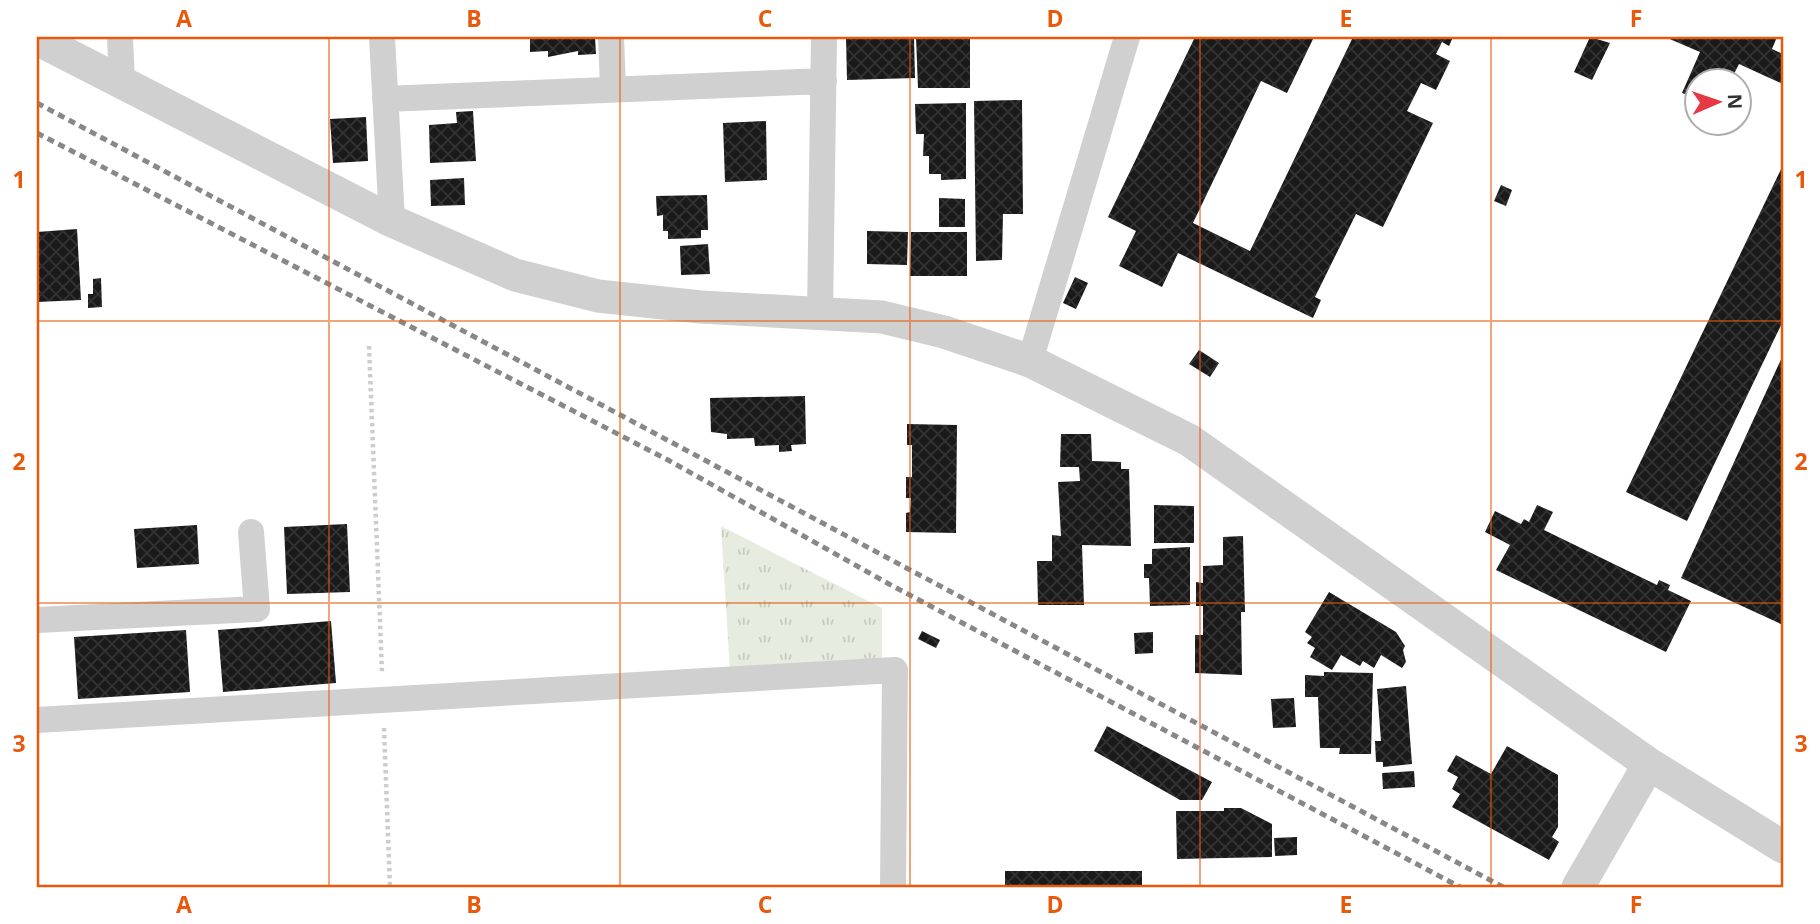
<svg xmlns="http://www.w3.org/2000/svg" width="1820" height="924" font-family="'Open Sans',sans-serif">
	<defs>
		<pattern id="grass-tufts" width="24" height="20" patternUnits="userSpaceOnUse" patternTransform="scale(1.75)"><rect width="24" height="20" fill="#e6ecdf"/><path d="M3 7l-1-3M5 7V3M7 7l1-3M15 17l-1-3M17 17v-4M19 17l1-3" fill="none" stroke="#c6cbc0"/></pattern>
		<pattern id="building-cross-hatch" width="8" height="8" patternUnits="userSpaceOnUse" patternTransform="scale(1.75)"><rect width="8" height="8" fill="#1a1a1a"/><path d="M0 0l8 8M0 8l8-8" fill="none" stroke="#333"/></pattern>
	</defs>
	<rect width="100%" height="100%" fill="#fff"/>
	<!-- grass -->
	<path fill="url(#grass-tufts)" d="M721,526L882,608V661L730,672Z"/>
	<!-- building -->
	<path fill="url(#building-cross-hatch)" d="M530,37H595L596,54L578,55V51L548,57V51L530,52Z
		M846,37H914L915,78L847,80Z
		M916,37H970V88H918Z
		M1195,37H1314L1287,93L1261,81L1193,223L1250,251L1353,37H1453L1449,46L1442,42L1436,54L1450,61L1436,90L1421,83L1407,111L1433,123L1383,227L1356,214L1315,297L1321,300L1313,318L1178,253L1162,287L1119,266L1136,231L1108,217Z
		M1590,37L1610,43L1592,80L1574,72Z
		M1665,37H1777L1772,49L1783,54V84L1739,64L1731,80H1698V99L1682,93L1700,52Z
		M1022,100L1023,214H1003L1002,260L976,261L974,101Z
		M966,103V179L941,180V174H929V156H923L924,134H916L915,104Z
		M473,111L476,161L430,163L429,125L457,123L456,112Z
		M366,117L368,161L333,163L330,119Z
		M766,121L767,180L725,182L723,123Z
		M1783,165V321L1687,521L1626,492Z
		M464,178L465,205L431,206L430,180Z
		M1501,185L1512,190L1506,206L1494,201Z
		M707,195L708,230H701V238L668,239V231H663V215L657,216L656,196Z
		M939,198L965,199V227H939Z
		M77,229L81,300L37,302V232Z
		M867,231L908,232L907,265L867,264Z
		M911,232H967V276H910Z
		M708,244L710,274L681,275L680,246Z
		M1075,277L1088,283L1076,309L1063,303Z
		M101,278L102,307L88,308V294H93V279Z
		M1199,350L1219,363L1210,377L1189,364Z
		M1783,355V625L1681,578Z
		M805,396L806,444L791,445L792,451L779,452V445L755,446L754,438L727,439V434L711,432L710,398Z
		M907,424L957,425L956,533L906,532V513L910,512L911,498H906V477H912V445H907Z
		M1061,434H1091L1092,461L1121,462V469H1129L1131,546L1082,545L1084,605H1038L1037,561H1052V535L1061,536L1058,482L1080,481L1079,467H1060Z
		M1154,505L1194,506V543H1154Z
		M1537,505L1553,512L1544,530L1657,585L1659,580L1670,585L1668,590L1691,601L1666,652L1496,570L1510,545L1485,532L1495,511L1521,524L1524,519L1529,522Z
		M347,524L350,592L287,594L284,527Z
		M197,525L199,564L137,568L134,529Z
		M1243,536L1245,612H1241L1242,675L1195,673V635H1203V606H1196V582L1203,583V566L1223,565V537Z
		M1190,547V605L1150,606L1149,578H1144V564H1152V549Z
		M1329,592L1396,632L1405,646L1403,650L1406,662L1402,668L1381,655L1374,668L1363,661L1360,666L1341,655L1332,670L1310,657L1315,648L1307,643L1312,637L1305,632Z
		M331,621L336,683L223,692L218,630Z
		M186,630L190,692L78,699L74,637Z
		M922,631L940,640L936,648L918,639Z
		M1153,632V653L1135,654L1134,633Z
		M1324,672L1373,673L1371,754H1339L1340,748H1320L1318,697H1305V675L1324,676Z
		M1406,686L1412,764L1383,767V762H1376L1375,741H1381L1377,689Z
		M1294,698L1296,727L1273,728L1271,699Z
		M1107,726L1212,782L1202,800H1180L1094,751Z
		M1507,746L1558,775V827L1552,837L1559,842L1549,860L1452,807L1460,794L1452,789L1458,777L1447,771L1456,755L1491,774Z
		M1414,771L1415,787L1383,789L1382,773Z
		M1224,808H1241L1272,824V857L1177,859L1176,811H1224Z
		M1297,837V855L1275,856L1274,838Z
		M1005,871H1142V887H1005Z"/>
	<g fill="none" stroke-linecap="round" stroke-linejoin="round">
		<!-- path -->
		<path stroke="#cdcdcd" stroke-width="4.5" stroke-dasharray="3.5 3.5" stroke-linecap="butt" d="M369,346L382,673
			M384,728L390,887"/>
		<!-- minor -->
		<path stroke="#d0d0d0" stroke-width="26" d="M120,37L122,84
			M382,37L392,221
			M611,37L613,88
			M385,99L824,81
			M820,313L824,37
			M1030,361L1127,37
			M37,620L257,609L251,532
			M37,720L895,670L893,887"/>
		<!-- tertiary -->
		<path stroke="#d0d0d0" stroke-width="33" d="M37,39L392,221L515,275L598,296L701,307L882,317L944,332L1030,361L1189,440L1649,764L1783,847
			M1578,887L1649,764"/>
		<!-- rail -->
		<path stroke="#888" stroke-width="5" stroke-dasharray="7 5" stroke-linecap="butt" d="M37,103L1503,887
			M37,133L668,460L889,584L1460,887"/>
	</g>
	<!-- grid -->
	<path fill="none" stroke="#e8590c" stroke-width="2" stroke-opacity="0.55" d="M329,37V887M620,37V887M910,37V887M1200,37V887M1491,37V887M37,321H1783M37,603H1783"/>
	<!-- border -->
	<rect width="1820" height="924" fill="none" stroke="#ffffff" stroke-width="77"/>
	<!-- north arrow -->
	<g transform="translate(1718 102) rotate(88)"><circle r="33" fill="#ffffff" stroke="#adadad" stroke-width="2"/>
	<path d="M0-5L12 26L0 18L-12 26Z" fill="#e63946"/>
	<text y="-10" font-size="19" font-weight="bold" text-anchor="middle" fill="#333333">N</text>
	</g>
	<rect x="38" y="38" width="1744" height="848" fill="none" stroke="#e8590c" stroke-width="2.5"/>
	<g font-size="23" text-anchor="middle" font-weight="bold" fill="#e8590c">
		<text x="184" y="27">A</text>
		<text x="474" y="27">B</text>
		<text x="765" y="27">C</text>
		<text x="1055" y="27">D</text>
		<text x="1346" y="27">E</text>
		<text x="1636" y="27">F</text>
		<text x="19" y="188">1</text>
		<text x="1801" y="188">1</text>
		<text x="19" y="470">2</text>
		<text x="1801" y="470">2</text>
		<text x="19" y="752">3</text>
		<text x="1801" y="752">3</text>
		<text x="184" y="913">A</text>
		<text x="474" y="913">B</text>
		<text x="765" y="913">C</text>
		<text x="1055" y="913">D</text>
		<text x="1346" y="913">E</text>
		<text x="1636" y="913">F</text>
	</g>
</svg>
